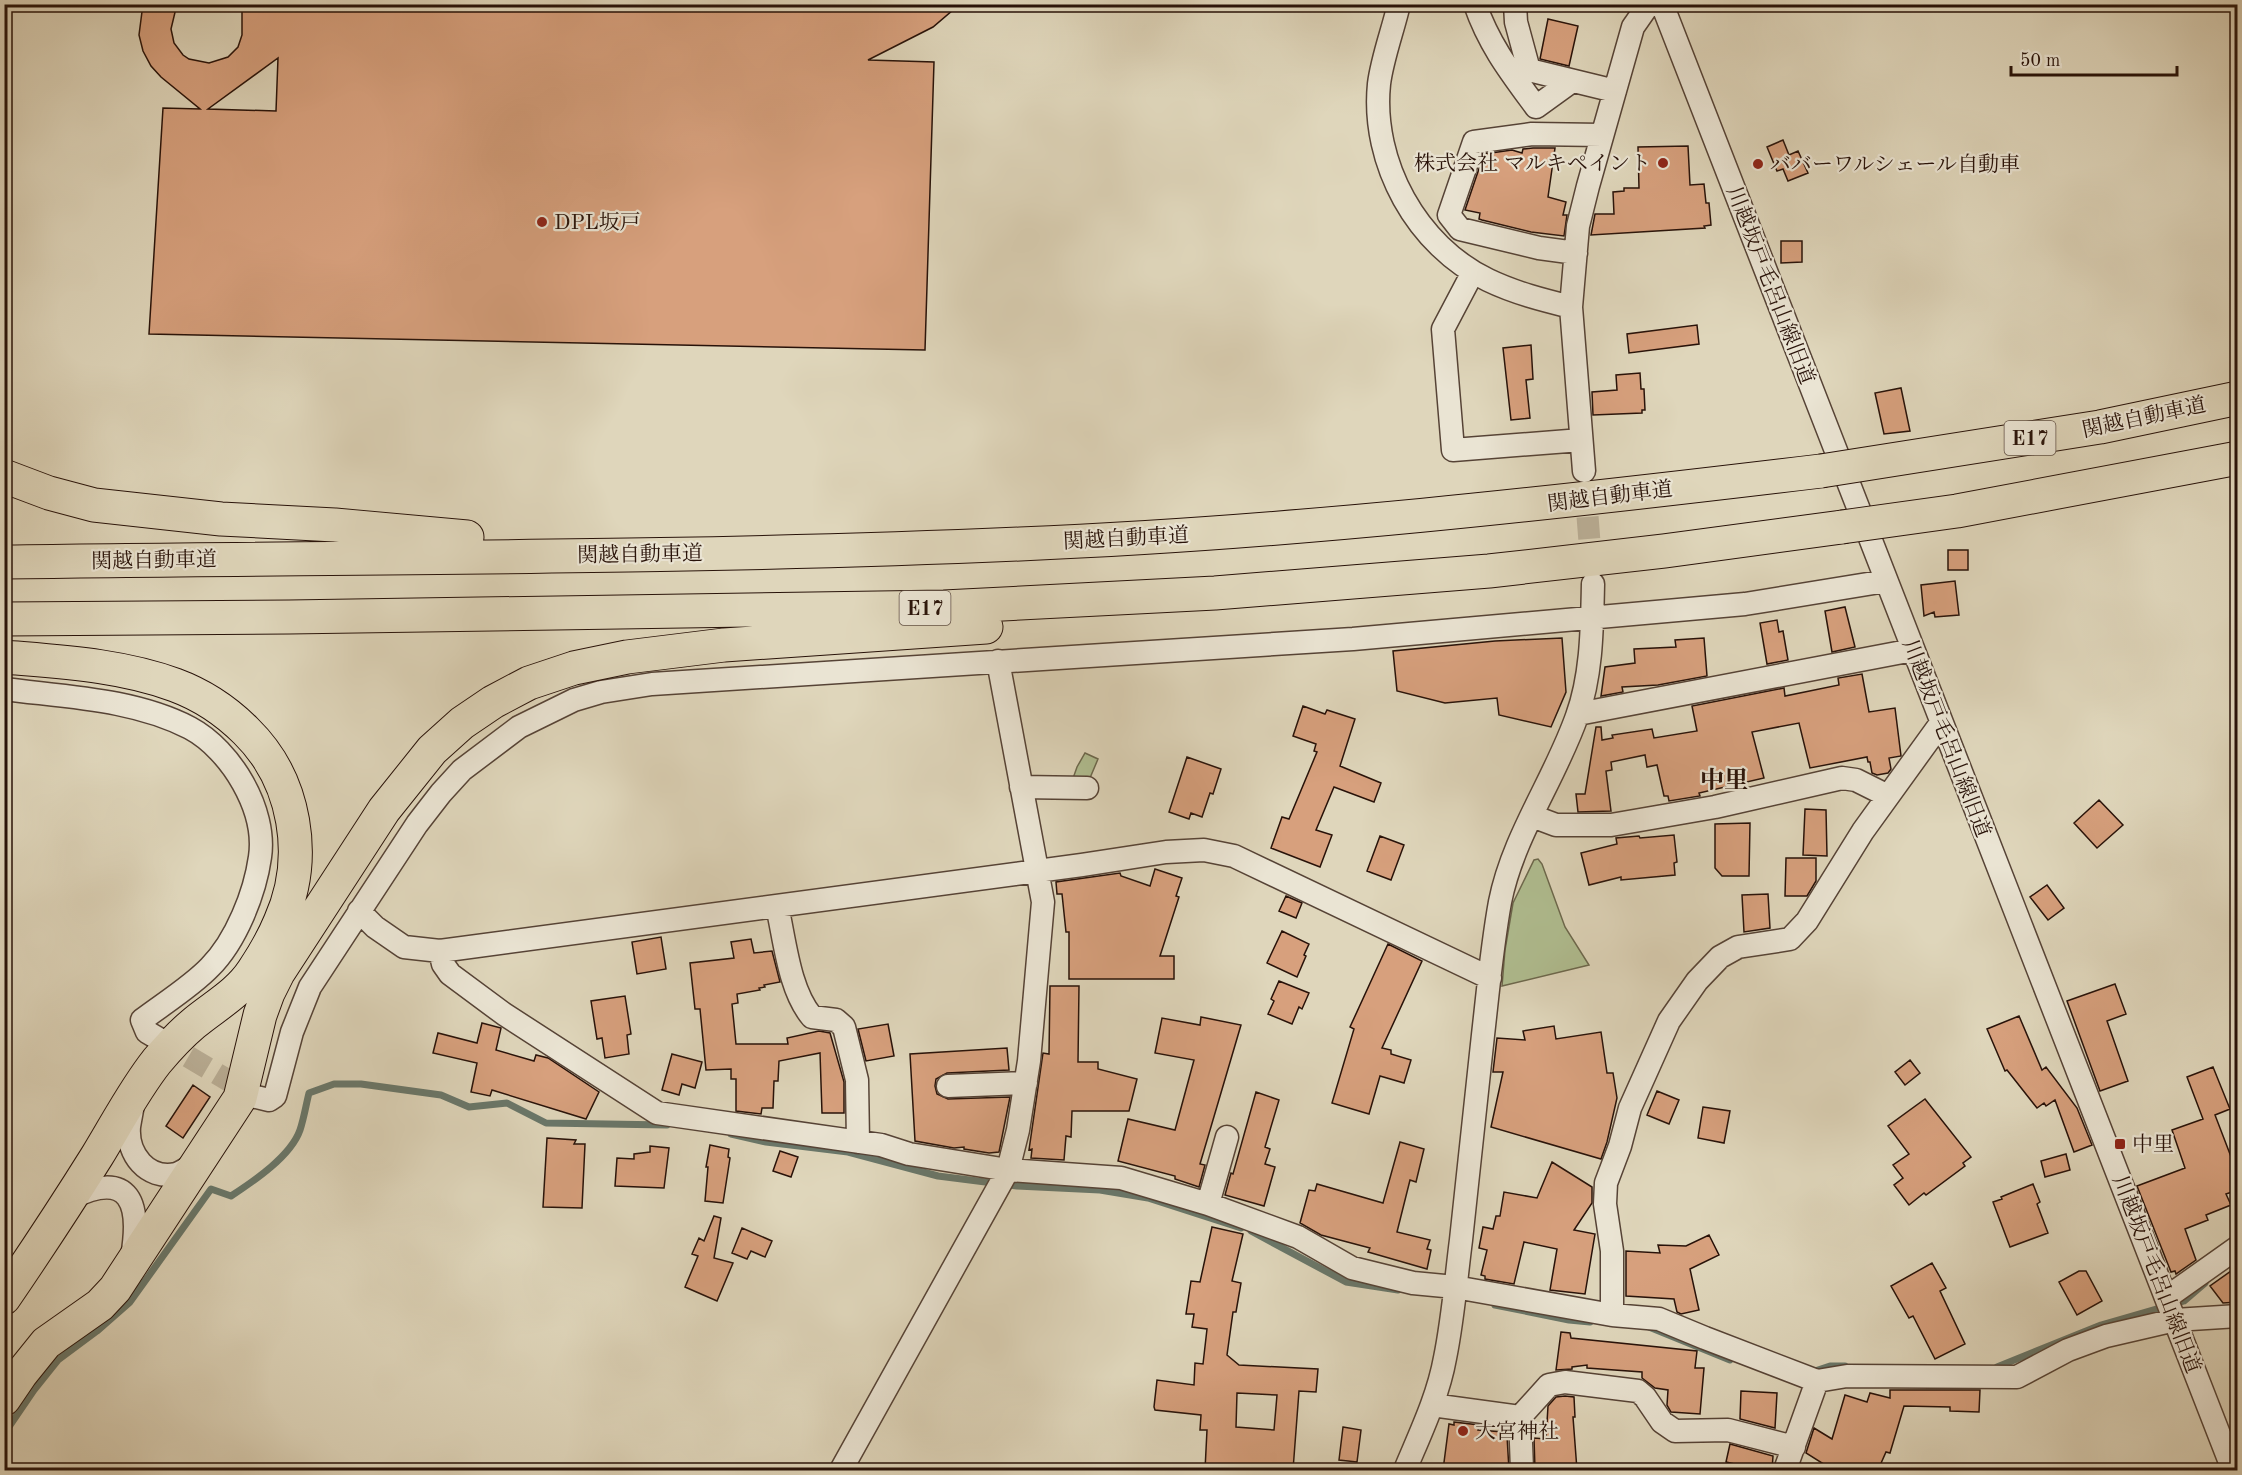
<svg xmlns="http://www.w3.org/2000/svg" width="2242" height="1475" font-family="'Old Standard TT','Noto Serif JP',serif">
	<rect width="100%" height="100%" fill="#dfd6bb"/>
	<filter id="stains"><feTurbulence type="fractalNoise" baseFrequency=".00333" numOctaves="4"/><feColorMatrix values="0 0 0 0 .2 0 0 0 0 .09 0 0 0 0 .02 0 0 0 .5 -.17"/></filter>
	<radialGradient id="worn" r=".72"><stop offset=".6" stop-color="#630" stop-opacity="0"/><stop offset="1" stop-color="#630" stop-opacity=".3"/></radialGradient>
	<!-- green -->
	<path fill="#b0be91" stroke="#6c684d" stroke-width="1.5" d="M1085,753L1098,759L1087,785L1071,784L1077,767Z
		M1538,859L1542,864L1565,927L1589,965L1502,986L1505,950L1513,903L1534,860Z"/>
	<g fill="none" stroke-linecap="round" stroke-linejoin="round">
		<!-- stream -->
		<path stroke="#69776a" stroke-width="7" d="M731,1134L766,1142L848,1152L938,1176L1017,1186L1100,1190L1148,1198L1241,1228
			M1251,1231L1346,1282L1398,1290
			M1495,1305L1569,1320L1590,1322
			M1649,1327L1730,1360
			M1997,1367L2101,1325L2184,1301L2205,1283
			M1815,1371L1830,1366H1845
			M4,1434L34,1390L58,1360L97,1331L130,1302L211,1189L231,1196C254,1181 291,1156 300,1130C304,1118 306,1105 309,1093L334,1084H361L441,1095L469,1107L507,1103L546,1123L667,1125"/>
	</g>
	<!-- building -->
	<path fill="#d7a07d" stroke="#281209" stroke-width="1.5" fill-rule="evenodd" d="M143,4H177L171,29L174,43L183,55L189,59L209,63L228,57L238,47L242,35V4H960L933,27L868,60L934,62L925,350L149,334L163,108L200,109L161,77L151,66L143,51L139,35ZM278,58L276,111L208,109Z
		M1548,19L1578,26L1569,66L1540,59Z
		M1783,140L1789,155L1798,151L1808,173L1788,181L1783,169L1777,171L1767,147Z
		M1688,146L1690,185L1704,184L1706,203H1709L1711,225L1704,226L1705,228L1591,235L1595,214H1614L1613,192L1624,191V188H1639L1638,147Z
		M1533,148H1555L1548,197L1566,202L1563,215H1567L1564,236L1531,232L1482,220L1479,219L1480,213L1465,210L1484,154L1512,150L1522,153L1523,149Z
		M1781,241H1802V262L1781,263Z
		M1697,325L1699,344L1629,353L1627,334Z
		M1531,345L1533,379L1526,380L1530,418L1511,420L1503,348Z
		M1640,373L1641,389H1644L1645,410H1642V413L1593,415L1592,392L1617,390L1616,375Z
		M1901,388L1910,431L1884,434L1875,393Z
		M1948,550H1968V570H1948Z
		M1955,581L1959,615L1935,617L1934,612L1924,616L1921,585Z
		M1845,607L1855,647L1832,652L1825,611Z
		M1777,620L1779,632L1783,631L1788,660L1767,664L1760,623Z
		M1562,638L1566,692L1551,727L1499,715L1497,698L1445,703L1397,691L1393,651L1495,641Z
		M1704,638L1707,676L1658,685L1622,687L1623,692L1601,696L1605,667L1635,663L1634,649L1676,647L1675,640Z
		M1862,674L1869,712L1895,708L1901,756L1889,758L1891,769L1888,773L1877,775L1872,773L1870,762H1868L1867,757L1810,768L1799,723L1752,732L1764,778L1699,793L1700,796L1669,801L1668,796H1664L1657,765L1647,767L1645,755L1611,762L1612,770L1606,771L1611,811L1578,812L1576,794H1585L1596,727H1601L1602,740L1613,738L1612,735L1652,729L1654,738L1697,731L1692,706L1784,688L1785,696L1839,685L1838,678Z
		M1303,706L1325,714L1327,710L1355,719L1340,766L1381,783L1374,802L1334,787L1316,830L1332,835L1320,867L1271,848L1282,817L1289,819L1317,752L1314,751L1316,744L1293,736Z
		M1187,757L1221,769L1213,794L1210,793L1202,817L1191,813L1189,819L1169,812Z
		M2099,800L2123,825L2097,848L2074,823Z
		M1805,809L1826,810L1827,856L1803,855Z
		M1750,823L1749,876H1722L1715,868V824Z
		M1674,835L1677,862L1674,863L1675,875L1621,880V877L1589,885L1581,853L1617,844L1616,838L1639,836L1640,838Z
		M1380,836L1404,845L1391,880L1367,871Z
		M1786,858H1816V881L1807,896H1785Z
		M1155,869L1182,878L1176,896L1179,897L1160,956H1174V979H1069V932H1066L1062,894H1057L1056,882L1120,873L1121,876L1150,886Z
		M2047,885L2064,908L2048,920L2030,897Z
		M1768,894L1770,928L1744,932L1742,895Z
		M1286,896L1302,903L1296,918L1279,911Z
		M1282,931L1309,944L1304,955L1306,956L1297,977L1267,963Z
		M661,937L666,969L637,974L632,942Z
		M751,939L754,953L772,951L780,982L764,985L765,987L759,988L760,990L737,994L738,1003L732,1004L736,1044H788L787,1038L819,1031L830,1033L844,1082V1113H822L820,1053L779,1061L778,1081H774L773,1108H762L761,1114L736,1111V1079H731V1069L706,1070L700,1009H695L690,963L734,958L731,942Z
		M1388,944L1422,961L1382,1048L1391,1050V1054L1411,1060L1404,1083L1380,1076L1369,1114L1332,1103L1354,1029L1350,1027Z
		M1279,981L1309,993L1302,1009L1299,1007L1292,1024L1268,1014L1274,1001L1271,999Z
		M2115,984L2126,1014L2107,1021L2128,1081L2100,1091L2067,1001Z
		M1050,986H1079L1078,1062H1098V1069L1137,1079L1129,1111H1072L1071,1137L1066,1136L1064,1160L1031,1158L1032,1149L1029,1150L1043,1053L1049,1054Z
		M625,996L631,1034L627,1035L629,1054L605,1058L602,1038L597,1039L591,1001Z
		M2019,1016L2042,1070L2046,1067L2077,1108L2092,1145L2074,1152L2055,1100L2046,1106L2044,1103L2037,1108L2007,1070L2005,1071L1987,1029Z
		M1201,1017L1241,1025L1200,1164L1205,1165L1199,1187L1175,1179V1176L1118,1161L1128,1119L1175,1130L1194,1060L1155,1053L1162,1018L1200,1025Z
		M482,1023L501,1028L496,1050L534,1061L536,1055L548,1058L599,1092L586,1119L492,1090L490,1096L471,1092L477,1063L433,1053L438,1033L477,1043Z
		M888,1024L894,1056L866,1061L858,1029Z
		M1554,1026L1556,1039L1601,1032L1607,1073H1613L1617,1098L1607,1142L1601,1159L1491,1127L1503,1072H1493L1497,1038L1525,1040L1523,1031Z
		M1007,1048L1009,1070L947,1073L936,1079L935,1086L937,1094L948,1099L1010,1097L999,1152L989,1153L964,1149V1147L954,1148L915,1141L910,1054Z
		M672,1054L702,1062L695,1088L682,1084L679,1095L662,1090Z
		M1910,1060L1920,1073L1905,1085L1895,1072Z
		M2213,1067L2230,1109L2215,1115L2238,1175V1190L2226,1194L2231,1205L2206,1215L2208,1220L2185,1229L2196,1260L2176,1274L2175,1271L2171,1272L2137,1186L2185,1168L2172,1130L2203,1119L2187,1077Z
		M193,1085L210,1097L183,1138L166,1126Z
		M1657,1091L1679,1100L1669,1124L1647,1115Z
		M1256,1092L1279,1100L1265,1147L1270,1149L1265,1164L1275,1167L1264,1206L1225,1195L1231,1173L1233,1174Z
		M1925,1099L1971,1157L1963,1163L1965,1166L1926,1195L1924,1193L1909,1205L1894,1185L1903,1178L1893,1165L1909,1154L1888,1126Z
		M1703,1107L1730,1111L1724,1143L1698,1138Z
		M547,1138L576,1140L574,1144H585L582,1208L543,1207Z
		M1400,1142L1424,1149L1416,1182L1410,1180L1397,1232L1430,1240L1427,1249L1431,1250L1427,1269L1368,1252L1370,1248L1321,1235L1300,1223L1309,1190L1315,1191L1317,1184L1383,1203Z
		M710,1145L729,1149L728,1157L730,1158L723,1203L705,1201L708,1167H706Z
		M650,1146L669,1148L664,1188L615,1186L617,1158L634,1159V1154L650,1152Z
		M780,1151L798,1157L791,1177L773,1171Z
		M2066,1154L2070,1170L2045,1177L2041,1161Z
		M1552,1162L1592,1187V1203L1574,1230L1595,1234L1585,1294L1550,1290L1557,1249L1524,1242L1514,1284L1485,1279V1276L1481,1275L1487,1250L1479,1248L1483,1227L1493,1229L1496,1216H1500L1504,1192L1537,1198Z
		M2033,1184L2040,1202L2037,1204L2048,1233L2010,1247L1993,1202L2002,1199L2001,1197Z
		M714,1216L721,1218L714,1258L733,1263L717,1301L685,1287L698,1256L692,1254L699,1238L704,1241Z
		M1212,1227L1243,1234L1232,1281L1241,1283L1236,1312H1233L1227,1355L1239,1365L1318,1369L1316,1392L1299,1391L1293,1470H1205L1207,1430H1200L1201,1415L1155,1410L1154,1407L1157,1380L1194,1385L1195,1363L1203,1364L1207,1329L1192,1327L1194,1314H1186L1191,1281L1200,1282ZM1237,1393L1277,1395L1274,1430L1236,1427Z
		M742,1228L772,1241L765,1257L751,1251L747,1259L732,1253Z
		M1709,1235L1719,1255L1690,1269L1699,1310L1681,1314L1677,1312L1674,1299L1626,1296V1251L1660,1253L1658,1245L1686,1246Z
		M1932,1263L1946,1288L1940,1291L1965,1344L1935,1359L1913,1316L1909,1318L1891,1286Z
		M2238,1266V1302L2223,1303L2210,1286Z
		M2079,1271H2086L2102,1301L2077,1315L2059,1282Z
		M1561,1332L1570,1333L1571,1338L1697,1351L1695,1368H1704L1700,1414L1671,1412L1667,1405L1668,1390L1655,1388L1642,1378V1372L1587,1368V1365L1572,1367V1369L1556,1370Z
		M1890,1390H1980L1979,1412L1950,1411V1407L1904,1406L1890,1453L1886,1452L1878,1470H1833L1806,1453L1814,1428L1832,1439L1845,1395L1867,1402L1870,1393L1890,1398Z
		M1741,1391L1777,1393L1775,1428L1740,1419Z
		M1565,1396L1574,1397L1575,1417H1573L1577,1470H1535L1534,1438L1546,1439L1548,1406L1556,1397Z
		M1454,1422L1479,1425L1478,1430L1504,1432V1435L1507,1436L1509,1470H1443L1449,1424L1454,1425Z
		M1343,1427L1361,1430L1357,1462L1339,1460Z
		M1730,1444L1773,1456L1772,1470H1760L1726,1462Z"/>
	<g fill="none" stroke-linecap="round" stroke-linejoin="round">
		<!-- minor-tunnel -->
		<path stroke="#baaf97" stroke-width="22" stroke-dasharray="22 11" stroke-linecap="butt" d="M1585,484L1592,574
			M160,1040L253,1095"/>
		<defs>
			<path id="minor" d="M1399,4C1393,30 1382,59 1379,84C1371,163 1417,246 1488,280C1515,293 1543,300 1571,307
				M1475,4C1489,45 1511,73 1536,107L1572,81
				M1515,4L1516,22L1529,70L1615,91
				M1662,4L2233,1470
				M1576,253L1539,248L1460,229L1449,215L1474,142L1532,134L1602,135
				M1473,272L1443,329L1453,450L1581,440
				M1584,471L1571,307L1578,226L1588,186L1633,27L1649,4
				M4,689C66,697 134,699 190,728C231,750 267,810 260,857C255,893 236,941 210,967C192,986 163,1004 142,1020L147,1032L159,1039
				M1578,714L1913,650
				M1021,787L1087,788
				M1532,816L1556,825H1611L1715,807L1842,778L1856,780L1888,796
				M777,906C785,941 789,990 812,1017L836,1020L844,1027L857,1080L858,1142
				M359,911L375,927L404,947L440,951L1082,865L1166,852L1204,850L1234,856L1490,978
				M440,951L443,964L450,974L504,1014L657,1113L881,1145L909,1154L1008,1170L1121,1178L1208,1204L1298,1237L1352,1268L1413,1283L1455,1287L1612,1315L1659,1319L1705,1338L1817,1381L1847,1376L2017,1377L2068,1350L2106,1336L2175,1320L2238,1316
				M948,1086L1026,1083
				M256,1097L269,1100L275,1096L292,1032L310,987L417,824L441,793L462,770L519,727L574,700L601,692L652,684L1353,639L1745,604L1886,581
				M133,1104C132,1111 130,1120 129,1127C127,1154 147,1180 176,1174C183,1172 190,1166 197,1162
				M71,1198C131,1169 141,1204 132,1257
				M1208,1204L1227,1137
				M2166,1298L2238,1247
				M1612,1315V1251L1605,1204L1606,1183L1620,1146L1630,1108L1669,1021L1697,981L1720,957L1738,947L1790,939L1807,921L1863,831L1941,723
				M1432,1405L1520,1417L1549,1385L1565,1382L1638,1391L1645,1397L1662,1422L1675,1431L1728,1430L1794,1447
				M1520,1417L1522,1470
				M841,1470L1008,1170L1018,1130L1029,1061L1043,902L998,661
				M1405,1470C1420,1434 1438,1397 1445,1358C1453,1319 1456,1279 1461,1240C1468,1172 1476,1103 1483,1035C1488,991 1492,946 1500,902C1513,836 1555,779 1577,716C1592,675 1592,627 1593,584
				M1785,1470L1817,1381"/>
			<path id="highway" d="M4,476L49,493L94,505L221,519L335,525L467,537
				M4,562C343,557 682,559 1020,544C1288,533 1555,503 1821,471
				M4,619L289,617L944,607L1215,593L1489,571L1664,551L1842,527
				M4,657C62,662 121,665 175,685C202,695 226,711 246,731C296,780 309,858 280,922C273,939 263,956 253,971C238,994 213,1007 193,1024C180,1035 168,1048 157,1061C134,1090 116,1125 97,1156C67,1204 36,1251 4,1298
				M4,1399L21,1374L46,1343L100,1305L115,1289L130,1266L240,1098L260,1015L268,993L278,973L384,810L432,750L462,723L493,702L529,683L574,668L627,657L724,645L986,627"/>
		</defs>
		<!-- minor casing -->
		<use href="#minor" stroke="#564336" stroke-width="25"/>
		<!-- highway casing -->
		<use href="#highway" stroke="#281209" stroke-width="35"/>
		<!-- minor -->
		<use href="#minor" stroke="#eae4d3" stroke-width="22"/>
		<!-- highway -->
		<use href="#highway" stroke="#dfd6bb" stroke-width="33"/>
		<defs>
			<path id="highway-bridge" d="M1821,471L2100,427L2238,398
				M1842,527L1957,511L2238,458"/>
		</defs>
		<!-- highway-bridge casing -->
		<use href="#highway-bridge" stroke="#281209" stroke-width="35" stroke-linecap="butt"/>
		<!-- highway-bridge -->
		<use href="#highway-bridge" stroke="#dfd6bb" stroke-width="33"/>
	</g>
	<!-- markers -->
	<g fill="#8f2418" stroke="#eae4d3" stroke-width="2">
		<circle cx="1663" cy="163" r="6"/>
		<circle cx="1758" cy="164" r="6"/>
		<circle cx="542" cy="222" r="6"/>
		<rect x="2114" y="1138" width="12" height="12" rx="3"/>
		<circle cx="1463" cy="1431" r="6"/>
	</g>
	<g text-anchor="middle" stroke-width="4.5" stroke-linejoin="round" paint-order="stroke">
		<!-- shield labels -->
		<g fill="#eae4d3" stroke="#625146" stroke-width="1.5">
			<rect x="2004.5" y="421" width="51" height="34" rx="4.5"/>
			<rect x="899.5" y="591" width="51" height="34" rx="4.5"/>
		</g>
		<g font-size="20" font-weight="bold" fill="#281209">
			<text x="2030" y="445">E17</text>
			<text x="925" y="615">E17</text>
		</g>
		<!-- poi labels -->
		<g font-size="21" fill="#281209" stroke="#eae4d3" text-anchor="start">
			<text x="1651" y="170" text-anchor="end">株式会社 マルキペイント</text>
			<text x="1770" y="171">ババーワルシェール自動車</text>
			<text x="554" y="229">DPL坂戸</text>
			<text x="2132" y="1151">中里</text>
			<text x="1475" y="1438">大宮神社</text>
		</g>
		<!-- street labels -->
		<g font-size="21" fill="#281209" stroke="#eae4d3">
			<text transform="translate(1771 285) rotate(69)" y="7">川越坂戸毛呂山線旧道</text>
			<text transform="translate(2144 417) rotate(-12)" y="7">関越自動車道</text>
			<text transform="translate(1610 496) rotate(-7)" y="7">関越自動車道</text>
			<text transform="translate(1126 538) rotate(-3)" y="7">関越自動車道</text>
			<text transform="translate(640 554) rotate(-1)" y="7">関越自動車道</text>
			<text transform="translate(154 560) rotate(-1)" y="7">関越自動車道</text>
			<text transform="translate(1947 738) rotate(69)" y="7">川越坂戸毛呂山線旧道</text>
			<text transform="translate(2157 1274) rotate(69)" y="7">川越坂戸毛呂山線旧道</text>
		</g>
		<!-- quarter labels -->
		<g font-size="24" font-weight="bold" fill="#281209" stroke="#eae4d3">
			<text x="1724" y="788">中里</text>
		</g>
	</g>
	<!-- margin -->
	<rect width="2242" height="1475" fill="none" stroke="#dfd6bb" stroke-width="24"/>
	<rect x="6" y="6" width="2230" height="1463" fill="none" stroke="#281209" stroke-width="3"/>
	<rect x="12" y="12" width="2218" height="1451" fill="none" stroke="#281209" stroke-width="1.5"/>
	<!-- scale -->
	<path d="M2011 66v9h166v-9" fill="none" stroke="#281209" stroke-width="3"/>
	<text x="2020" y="66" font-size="18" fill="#281209" stroke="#eae4d3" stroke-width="4.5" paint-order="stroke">50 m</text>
	<rect width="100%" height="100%" filter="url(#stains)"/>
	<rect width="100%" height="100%" fill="url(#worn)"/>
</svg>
